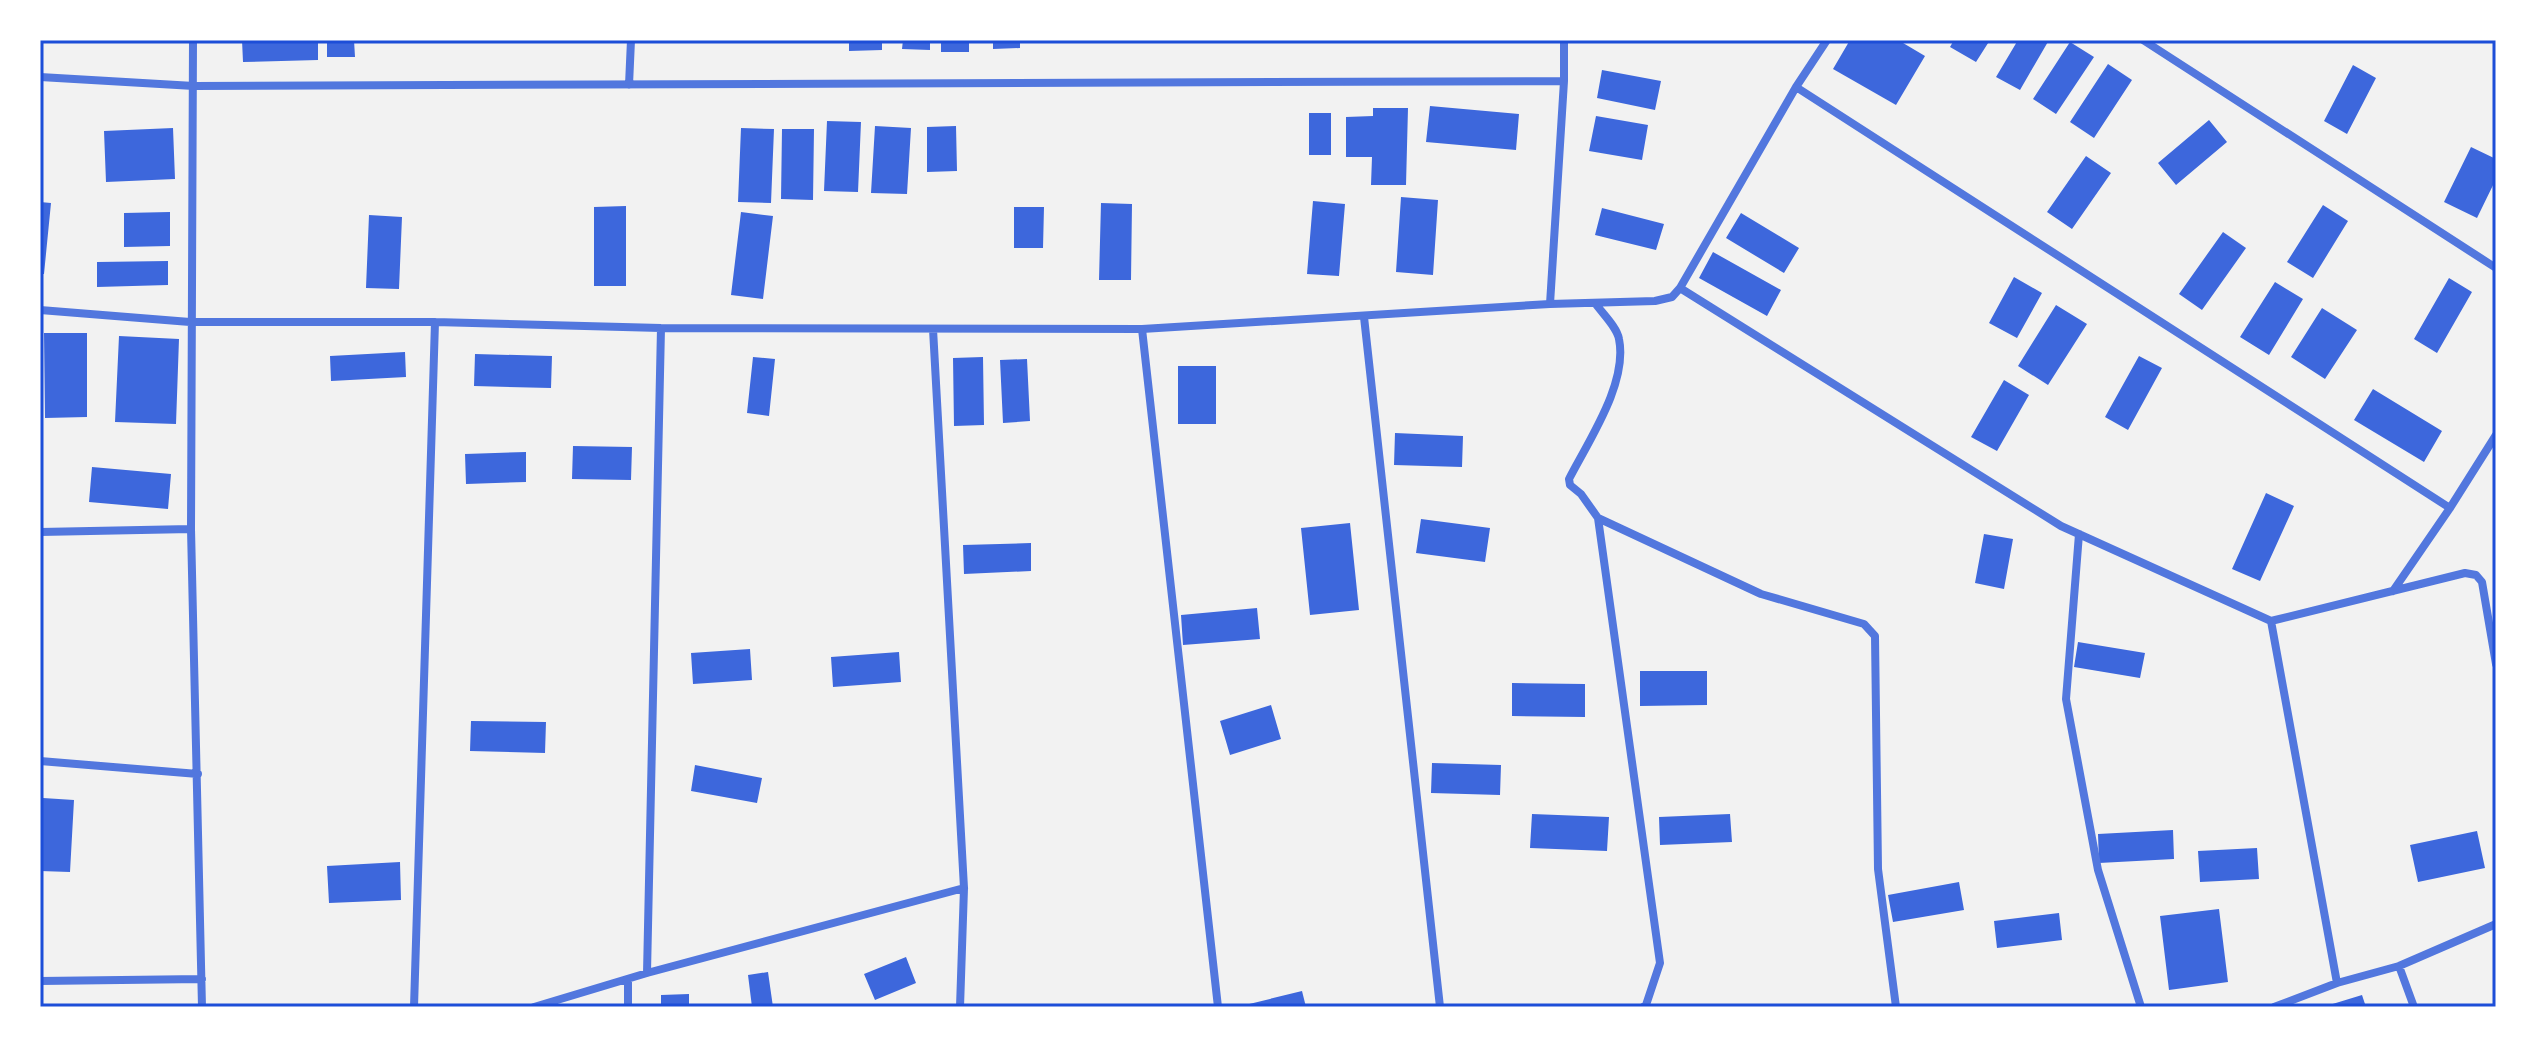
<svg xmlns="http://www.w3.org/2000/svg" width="2536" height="1047" font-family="Jost,sans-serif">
	<rect width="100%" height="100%" fill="#f2f2f2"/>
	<!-- building -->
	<path fill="#3d67dc" d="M242,40H318V60L243,62Z
		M327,40H354L355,57H327Z
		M849,40H882V50L849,51Z
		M903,40H930V50L902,49Z
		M941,40H969V52H941Z
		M993,40H1020V48L993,49Z
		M1850,40H1898L1925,56L1896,105L1833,69Z
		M1954,40H1990L1976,62L1950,47Z
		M2018,40H2049L2020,90L1996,77Z
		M2070,42L2094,57L2056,114L2033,99Z
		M2108,64L2132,80L2094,138L2070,122Z
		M2353,65L2376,78L2347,134L2324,121Z
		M1602,70L1661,81L1655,110L1597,98Z
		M1430,106L1519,114L1516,150L1426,142Z
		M1373,108H1408L1406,185H1371L1372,157H1346V117L1373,116Z
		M1309,113H1331V155H1309Z
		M1596,116L1648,125L1642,160L1589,151Z
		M2209,120L2227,142L2176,185L2158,163Z
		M827,121L861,122L858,192L824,191Z
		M875,126L911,128L907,194L871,193Z
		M956,126L957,171L927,172V127Z
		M173,128L175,179L106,182L104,131Z
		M741,128L774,129L771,203L738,202Z
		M782,129H814L813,200L781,199Z
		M2471,147L2496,159V179L2477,218L2444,202Z
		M2086,156L2111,173L2072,229L2047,212Z
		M1401,197L1438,200L1433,275L1396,272Z
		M1313,201L1345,204L1339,276L1307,274Z
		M40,202L51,203L44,274H40Z
		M1101,203L1132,204L1131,280H1099Z
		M2323,205L2348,221L2313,278L2287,262Z
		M626,206V286H594V207Z
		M1014,207H1044L1043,248H1014Z
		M1602,208L1664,224L1656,250L1595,235Z
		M170,212V246L124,247V213Z
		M741,212L773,216L763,299L731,295Z
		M1741,213L1799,248L1784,273L1726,238Z
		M369,215L402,217L399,289L366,288Z
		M2223,232L2246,248L2202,310L2179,294Z
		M1713,252L1781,290L1767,316L1699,278Z
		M168,261V285L97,287V262Z
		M2014,277L2042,293L2017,338L1989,323Z
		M2449,278L2472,292L2437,353L2414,339Z
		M2275,282L2303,299L2269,355L2240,337Z
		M2056,305L2087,324L2048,385L2018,366Z
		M2322,308L2357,330L2325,379L2291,357Z
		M44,333H87V417L45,418Z
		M119,336L179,339L176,424L115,422Z
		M405,352L406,377L331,381L330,356Z
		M475,354L552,356L551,388L474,386Z
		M2139,356L2162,368L2128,430L2105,417Z
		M753,357L775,359L769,416L747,413Z
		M983,357L984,425L954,426L953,358Z
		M1027,359L1030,421L1003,423L1000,360Z
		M1178,366H1216V424H1178Z
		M2004,380L2029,395L1997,451L1971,437Z
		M2373,389L2442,431L2424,462L2354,420Z
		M1395,433L1463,436L1462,467L1394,465Z
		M573,446L632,447L631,480L572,479Z
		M526,452V482L466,484L465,454Z
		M92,467L171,474L168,509L89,502Z
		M2266,493L2294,506L2260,581L2232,569Z
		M1421,519L1490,528L1485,562L1416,553Z
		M1350,523L1359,610L1310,615L1301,528Z
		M1984,534L2013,539L2004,589L1975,583Z
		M1031,543V571L964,574L963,545Z
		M1257,608L1260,639L1183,645L1181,615Z
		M2078,642L2145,653L2140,678L2074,667Z
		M750,649L752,680L693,684L691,653Z
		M899,652L901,682L833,687L831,657Z
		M1640,671H1707V705L1640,706Z
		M1512,683L1585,684V717L1512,716Z
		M1271,705L1281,739L1230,755L1220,721Z
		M471,721L546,722L545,753L470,751Z
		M1432,763L1501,765L1500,795L1431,793Z
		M695,765L762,778L757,803L691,791Z
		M43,798L74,800L70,872L40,871Z
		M1532,814L1609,817L1607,851L1530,848Z
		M1730,814L1732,842L1660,845L1659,817Z
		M2173,830L2174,859L2099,863L2098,834Z
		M2477,831L2485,868L2418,882L2410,845Z
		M2257,848L2259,879L2200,882L2198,851Z
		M400,862L401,900L329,903L327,866Z
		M1959,882L1964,910L1893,922L1888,895Z
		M2219,909L2228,982L2169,990L2160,916Z
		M2059,913L2062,940L1997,948L1994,921Z
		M906,957L916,983L875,1000L864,974Z
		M768,972L773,1007H752L748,975Z
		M1302,991L1306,1007H1241V1006Z
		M689,994V1007H661V995Z
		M2362,995L2366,1007H2326V1006Z"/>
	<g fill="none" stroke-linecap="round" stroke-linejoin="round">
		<!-- minor -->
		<path stroke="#5277de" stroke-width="8" d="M193,40L191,529L202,1007
			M2143,40L2496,268
			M40,77L194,86L1564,81
			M629,85L631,40
			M1796,87L2450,508L2393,591
			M1680,288L2061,526L2271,621L2337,983
			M1595,303C1602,313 1617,327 1619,339C1628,383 1589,440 1569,479L1570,485L1581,494L1598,518L1761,594L1864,624L1875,636L1878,869L1896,1007
			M1550,304L1564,81V40
			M40,310L190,322H435L661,328L1142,329L1550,304L1655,301L1672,297L1680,288L1796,87L1827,40
			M1364,317L1440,1007
			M933,329L964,888L960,1007
			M1142,329L1218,1007
			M2450,508L2496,435
			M1598,518L1660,963L1646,1005L1643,1007
			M40,532L191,529
			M2079,534L2066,699L2098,870L2141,1007
			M2271,621L2465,573L2476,575L2482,582L2496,664
			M40,761L198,774
			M2399,966L2414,1007
			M647,973L661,328
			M40,981L202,979
			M414,1007L435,322
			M534,1007L647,973L964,888
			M628,1007V981
			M2274,1007L2337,983L2399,966L2496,924"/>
	</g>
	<!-- border -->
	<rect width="2536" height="1047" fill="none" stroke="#ffffff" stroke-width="84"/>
	<rect x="42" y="42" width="2452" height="963" fill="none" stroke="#1d4ed8" stroke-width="3"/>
</svg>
